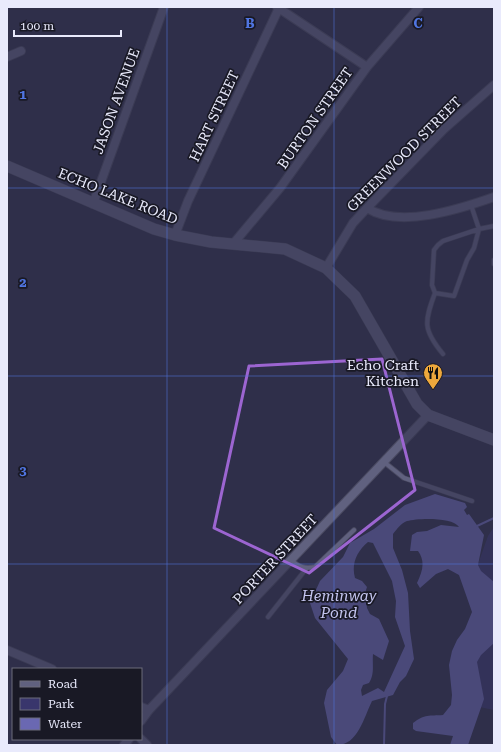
<svg xmlns="http://www.w3.org/2000/svg" width="501" height="752" font-family="'Roboto Serif',serif">
	<rect width="100%" height="100%" fill="#2f2f4a"/>
	<!-- green -->
	<path fill="#39366c" d="M494,527V599L476,570L488,536Z
		M494,602V710L465,704Z"/>
	<!-- water -->
	<path fill="#6a68b2" fill-rule="evenodd" d="M435,494L465,503L467,507L464,510L467,515L469,514L484,535L478,565L481,571L494,582V643L481,655L477,662L484,699L468,745H450L453,736L416,731L413,729V723C425,714 429,716 443,715L451,705L452,695L449,665L452,651L457,640L465,629L472,612L459,575L448,569L436,574L420,588L417,583C422,572 426,562 418,551H410L412,535L417,532L427,531L441,525L459,527C453,517 418,518 407,521C401,523 397,529 393,534V548L402,570L408,593L410,631L414,659L406,676L400,682L393,695L372,701C364,717 358,745 337,745L331,737L324,703L327,690L343,671L348,659L315,618L310,603L320,581L343,557L350,543L374,529L405,505ZM368,542L373,543L392,581L396,601L395,617L405,646L384,692L378,688L362,696L361,690L363,685L369,683C375,673 372,665 373,654L383,660L389,641L379,619L370,614L367,608L365,593L367,587L362,581L355,578C351,564 357,551 368,542Z"/>
	<g fill="none" stroke-linecap="round" stroke-linejoin="round">
		<!-- stream -->
		<path stroke="#6a68b2" stroke-width="2" d="M477,526L494,518
			M384,745L385,704L387,696"/>
		<defs>
			<path id="service" d="M471,205L479,229L494,226
				M479,229L474,248L467,260L454,296L435,293L432,285L434,250L438,245L443,241Z
				M494,260V264
				M435,293C424,322 423,330 443,354
				M384,462L404,478L472,501
				M291,560C299,567 304,569 315,567L354,530
				M268,617L306,569"/>
			<path id="minor" d="M277,7L367,67
				M7,57L21,51
				M93,204L164,7
				M367,208C399,229 460,209 494,197
				M175,235L188,201L279,8
				M233,244L280,188L367,67L419,7
				M326,268L353,223L367,208L444,129L494,85
				M7,650L52,669
				M141,707L149,710
				M141,721L149,710L428,415
				M141,739L147,745
				M124,745L129,739"/>
			<path id="secondary" d="M7,166L154,229L175,235L211,242L285,249L326,268L355,296L417,404L428,415L494,440"/>
		</defs>
		<!-- service casing -->
		<use href="#service" stroke="#4a4a61" stroke-width="5.5"/>
		<!-- minor casing -->
		<use href="#minor" stroke="#4a4a61" stroke-width="10"/>
		<!-- secondary casing -->
		<use href="#secondary" stroke="#4a4a61" stroke-width="12"/>
		<!-- service -->
		<use href="#service" stroke="#60617f" stroke-width="4"/>
		<!-- minor -->
		<use href="#minor" stroke="#60617f" stroke-width="8"/>
		<!-- secondary -->
		<use href="#secondary" stroke="#60617f" stroke-width="11"/>
	</g>
	<!-- marked area -->
	<path d="M0 0H501V752H0ZM382,359L415,490L309,573L214,528L249,366Z" fill="#2f2f4a" fill-opacity=".55" fill-rule="evenodd"/>
	<path fill="none" stroke="#9c65d1" stroke-width="3" stroke-linejoin="round" d="M382,359L415,490L309,573L214,528L249,366Z"/>
	<!-- grid -->
	<path fill="none" stroke="#5075e1" stroke-width="1" stroke-opacity="0.55" d="M167,7V745M334,7V745M7,188H494M7,376H494M7,564H494"/>
	<!-- icons -->
	<defs>
		<symbol id="restaurant-pin" viewBox="-11 -11 22 30"><path d="M0 17L-7.5 6A9.5 9.5 0 1 1 7.5 6Z" fill="#eea83c" stroke="#191925"/><path d="M-5-6h1v4h1v-4h1v4h1v-4h1v5L-1.5 .5V6h-2V.5L-5-1ZM5-6V6H3V1.5H1.5Q1.5-4 5-6Z" fill="#111"/></symbol>
	</defs>
	<g fill-rule="evenodd">
		<use href="#restaurant-pin" x="422" y="362" width="22" height="30"/>
	</g>
	<g text-anchor="middle" stroke-width="3.5" stroke-linejoin="round" paint-order="stroke">
		<!-- street labels -->
		<g font-size="14" fill="#e9eafc" stroke="#191925">
			<text transform="translate(116 101) rotate(-70)" y="5">JASON AVENUE</text>
			<text transform="translate(214 116) rotate(-65)" y="5">HART STREET</text>
			<text transform="translate(315 118) rotate(-55)" y="5">BURTON STREET</text>
			<text transform="translate(404 154) rotate(-45)" y="5">GREENWOOD STREET</text>
			<text transform="translate(118 196) rotate(22)" y="5">ECHO LAKE ROAD</text>
			<text transform="translate(275 559) rotate(-47)" y="5">PORTER STREET</text>
		</g>
		<!-- poi labels -->
		<g font-size="14" fill="#e9eafc" stroke="#191925" text-anchor="end">
			<text x="419" y="370">Echo Craft<tspan x="419" dy="16">Kitchen</tspan></text>
		</g>
		<!-- water labels -->
		<g font-size="15" font-style="italic" fill="#c4c5ef" stroke="#191925">
			<text x="339" y="601">Heminway<tspan x="339" dy="17">Pond</tspan></text>
		</g>
	</g>
	<g font-size="13" text-anchor="middle" font-weight="bold" fill="#5075e1" stroke="#191925" stroke-width="3.5" stroke-linejoin="round" paint-order="stroke">
		<text x="250" y="28">B</text>
		<text x="418" y="28">C</text>
		<text x="23" y="99">1</text>
		<text x="23" y="287">2</text>
		<text x="23" y="475">3</text>
	</g>
	<!-- border -->
	<rect width="501" height="752" fill="none" stroke="#e9eafc" stroke-width="16"/>
	<!-- legend -->
	<rect x="12" y="668" width="130" height="72" fill="#191925" stroke="#6c6d7b"/>
	<rect x="20" y="681" width="20" height="6" fill="#60617f" stroke="#6c6d7b"/>
	<text x="48" y="688" font-size="12" fill="#e9eafc">Road</text>
	<rect x="20" y="698" width="20" height="12" fill="#39366c" stroke="#6c6d7b"/>
	<text x="48" y="708" font-size="12" fill="#e9eafc">Park</text>
	<rect x="20" y="718" width="20" height="12" fill="#6a68b2" stroke="#6c6d7b"/>
	<text x="48" y="728" font-size="12" fill="#e9eafc">Water</text>
	<!-- scale -->
	<path d="M14 30v6h107v-6" fill="none" stroke="#e9eafc" stroke-width="2"/>
	<text x="20" y="30" font-size="12" fill="#e9eafc" stroke="#191925" stroke-width="3" paint-order="stroke">100 m</text>
</svg>
